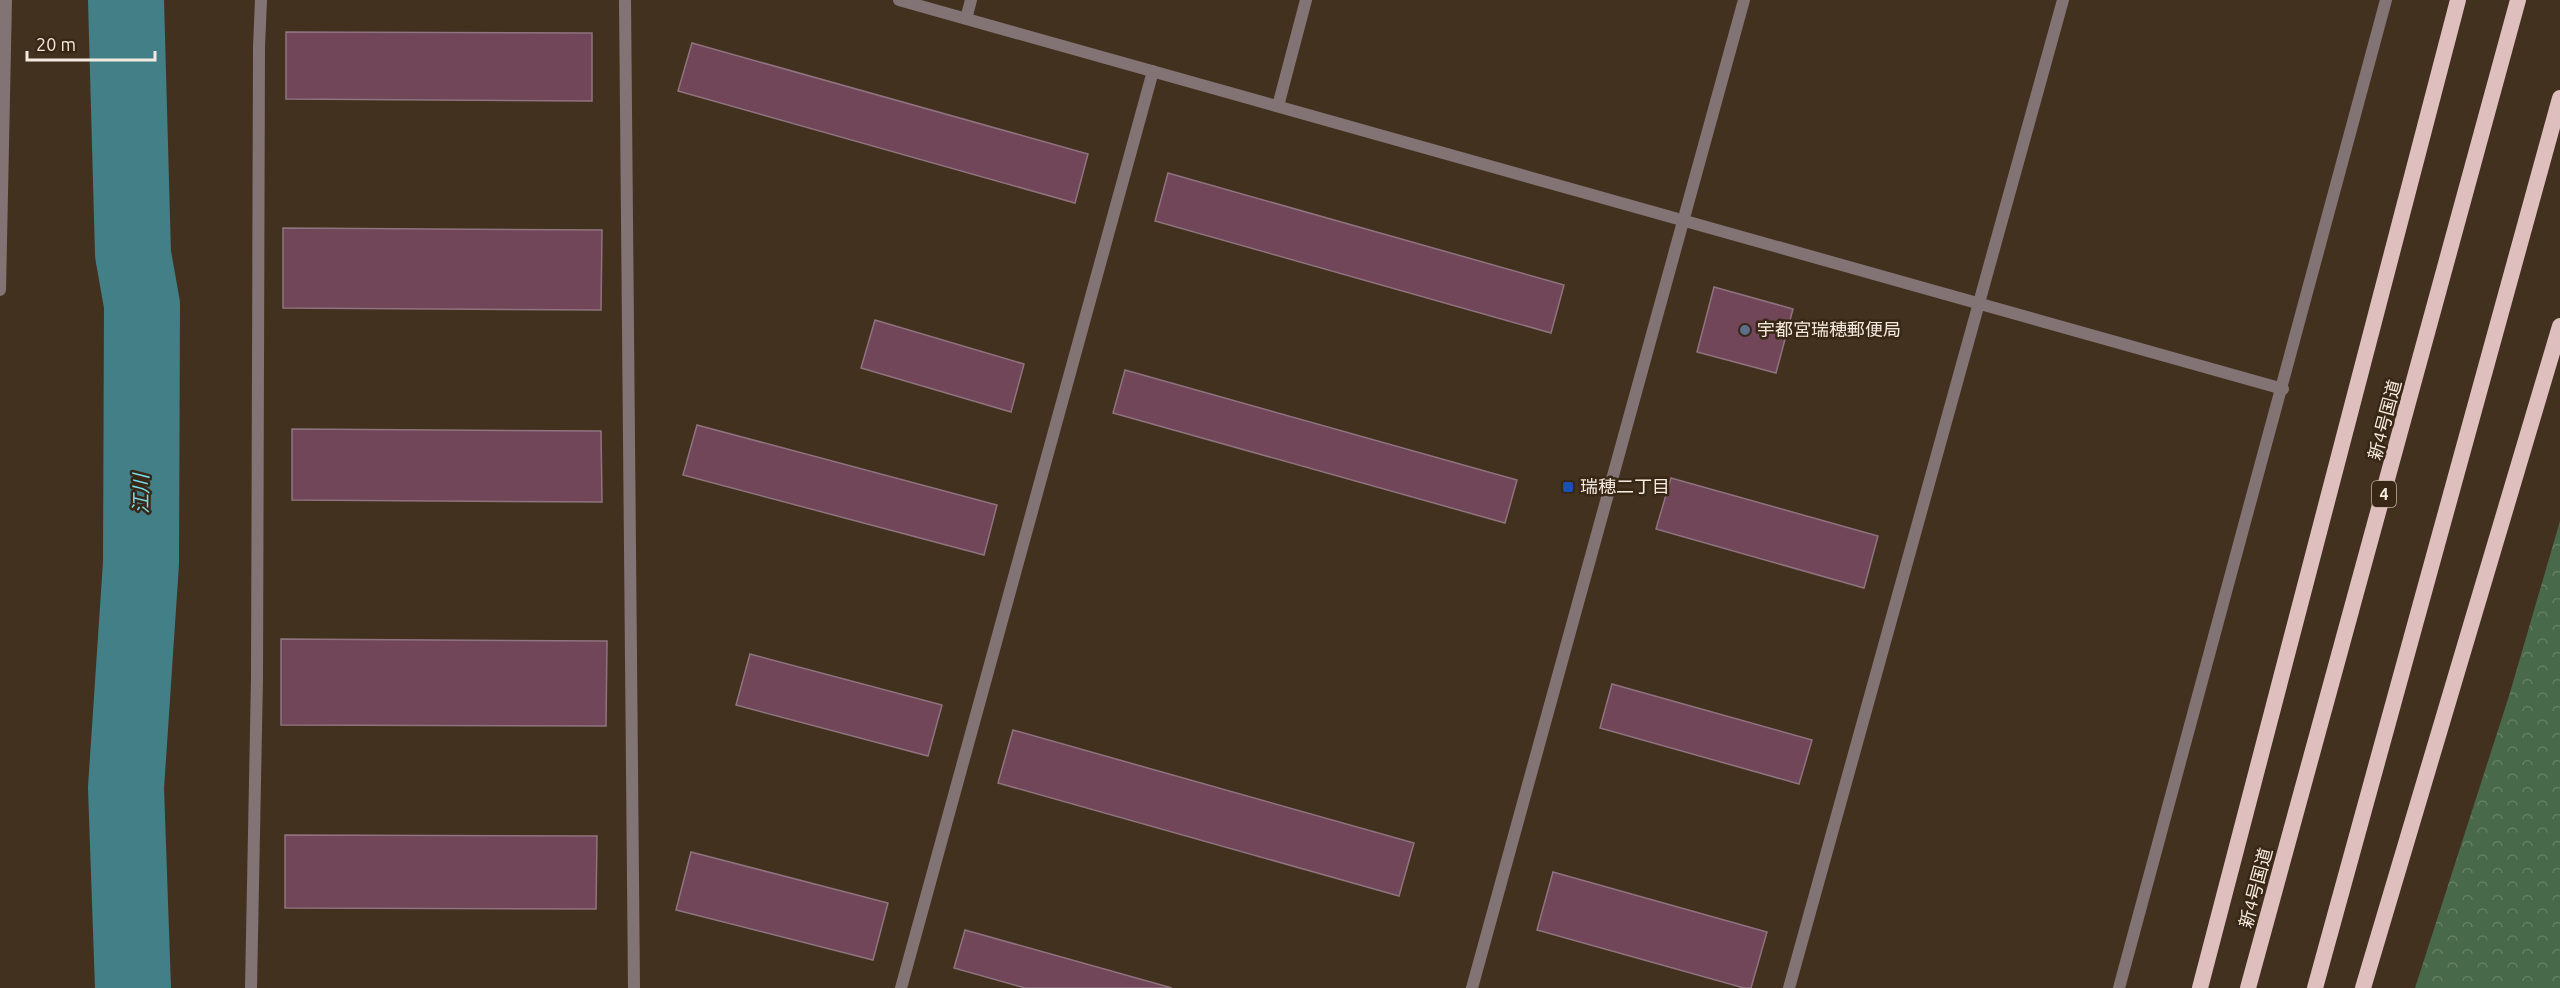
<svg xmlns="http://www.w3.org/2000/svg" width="2560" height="988" font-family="Ubuntu,'Noto Sans JP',sans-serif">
	<defs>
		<pattern id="forest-crowns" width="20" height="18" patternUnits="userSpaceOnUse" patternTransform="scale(1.5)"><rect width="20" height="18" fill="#49694b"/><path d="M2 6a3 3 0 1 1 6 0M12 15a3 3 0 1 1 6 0" fill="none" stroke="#647f64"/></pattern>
	</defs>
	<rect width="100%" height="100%" fill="#433120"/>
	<!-- forest -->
	<path fill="url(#forest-crowns)" d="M2560,521V988H2415L2509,696Z"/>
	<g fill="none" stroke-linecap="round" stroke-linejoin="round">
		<!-- river -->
		<path stroke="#427f86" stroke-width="76" d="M126,0L133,254L142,305L141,563L126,788L133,988"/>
	</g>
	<!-- building -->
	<path fill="#704658" stroke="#8f747f" stroke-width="1.5" d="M286,32L592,33V101L286,99Z
		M692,43L1088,154L1075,203L678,91Z
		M1168,173L1564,285L1551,333L1155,221Z
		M283,228L602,230L601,310L283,308Z
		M1714,287L1793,309L1776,373L1697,352Z
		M875,320L1024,364L1011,412L861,368Z
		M1125,370L1517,480L1505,523L1113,413Z
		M697,425L997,505L984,555L683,475Z
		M292,429L601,431L602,502L292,500Z
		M1671,478L1878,536L1864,588L1656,529Z
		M281,639L607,641L606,726L281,725Z
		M750,654L942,705L928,756L736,705Z
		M1612,684L1812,740L1799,784L1600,728Z
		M1013,730L1414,843L1399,896L998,783Z
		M285,835L597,836L596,909L285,908Z
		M691,852L888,903L873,960L676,910Z
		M1553,872L1767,932L1751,988H1744L1537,930Z
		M965,930L1172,988H1025L954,968Z"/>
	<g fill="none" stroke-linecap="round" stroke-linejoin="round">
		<!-- minor -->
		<path stroke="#827474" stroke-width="12" d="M625,0L634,988
			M899,0L2283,389
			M966,19L971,0
			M1278,106L1306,0
			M0,290L6,0
			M251,988L257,678L259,47L261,0
			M901,988L1153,71
			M1789,988L2063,0"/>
		<!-- tertiary -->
		<path stroke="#827474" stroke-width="12" d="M1472,988L1744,0
			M2119,988L2386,0"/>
		<!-- trunk -->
		<path stroke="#debfbe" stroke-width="16" d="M2200,988L2458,0
			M2248,988L2518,0
			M2315,988L2560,98
			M2363,988L2560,326"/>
	</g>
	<!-- markers -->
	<circle fill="#5c6f8a" stroke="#392716" stroke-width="2" cx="1745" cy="330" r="6"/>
	<rect fill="#1a4fb4" stroke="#392716" stroke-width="2" x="1562" y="481" width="12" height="12" rx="3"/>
	<g text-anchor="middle" stroke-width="5" stroke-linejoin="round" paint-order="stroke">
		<!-- shield labels -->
		<rect fill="#392716" stroke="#bdb0a3" stroke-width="1.5" x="2372" y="481" width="24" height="26" rx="4.5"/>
		<g font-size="16" font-weight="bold" fill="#f5eadf">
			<text x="2384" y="500">4</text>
		</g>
		<!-- poi labels -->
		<g font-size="18" fill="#f5eadf" stroke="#392716" text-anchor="start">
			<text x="1757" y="336">宇都宮瑞穂郵便局</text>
			<text x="1580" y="493">瑞穂二丁目</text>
		</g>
		<!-- street labels -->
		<g font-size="18" fill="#f5eadf" stroke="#392716">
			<text transform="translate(2385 420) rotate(-75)" y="6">新4号国道</text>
			<text transform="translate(2256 888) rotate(-75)" y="6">新4号国道</text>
		</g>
		<!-- water labels -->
		<g font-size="20" font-style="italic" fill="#77dae6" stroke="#392716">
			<text transform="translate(141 494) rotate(-90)" y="7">江川</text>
		</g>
	</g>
	<!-- scale -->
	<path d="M27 51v9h128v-9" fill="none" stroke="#f5eadf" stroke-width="3"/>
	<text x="36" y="51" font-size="18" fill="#f5eadf" stroke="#392716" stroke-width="4.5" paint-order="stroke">20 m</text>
</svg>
